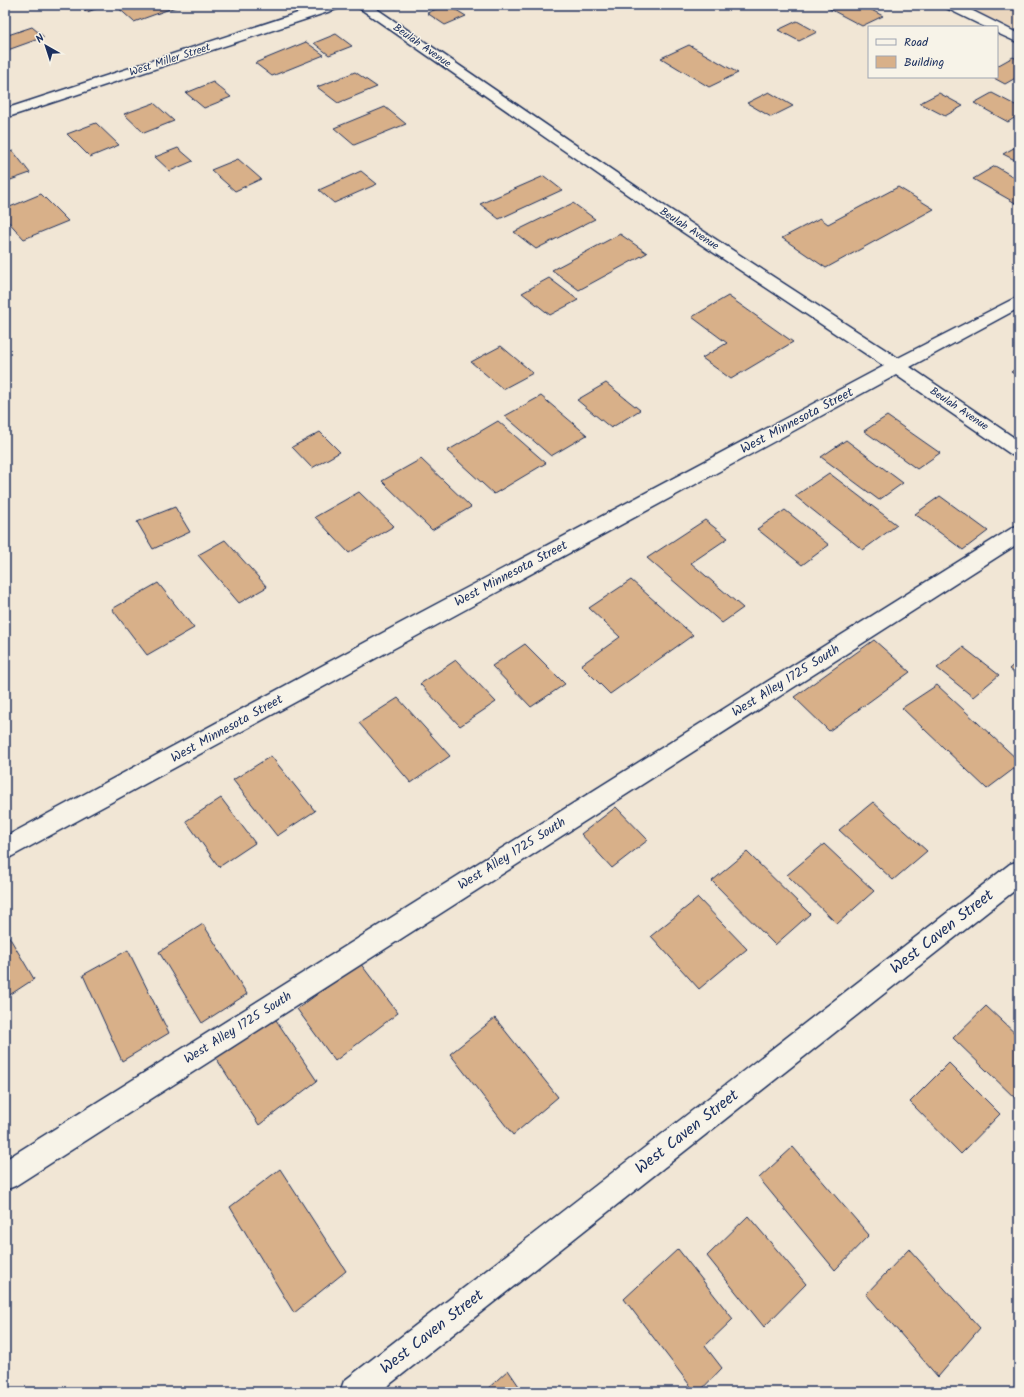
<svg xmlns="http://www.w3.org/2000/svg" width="1024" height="1397" viewBox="0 0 1024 1397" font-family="Kalam,sans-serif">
	<rect width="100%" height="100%" fill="#f1e6d5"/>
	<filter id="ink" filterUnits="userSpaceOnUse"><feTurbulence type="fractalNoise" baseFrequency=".025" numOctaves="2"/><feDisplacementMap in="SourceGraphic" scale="8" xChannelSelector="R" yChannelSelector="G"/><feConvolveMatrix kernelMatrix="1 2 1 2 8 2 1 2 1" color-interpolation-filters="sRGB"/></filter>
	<g filter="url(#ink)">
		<!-- built -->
		<polygon fill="#ead6be" points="964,5 1019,5 1019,32"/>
		<!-- building -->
		<g fill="#d8b089" stroke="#1b2f5e">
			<polygon points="79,5 107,5 87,12"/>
			<polygon points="115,5 181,5 134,22"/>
			<polygon points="446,5 448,5 466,16 445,25 427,13"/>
			<polygon points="835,5 862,5 883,16 862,26 828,8"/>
			<polygon points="797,21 817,32 799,41 778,30"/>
			<polygon points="32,27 44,37 5,51 5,36"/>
			<polygon points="336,34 352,46 329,55 314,43"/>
			<polygon points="306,42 324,55 272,76 255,63"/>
			<polygon points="689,45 738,73 709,87 661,58"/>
			<polygon points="1013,57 1019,60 1019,76 1005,84 992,77 997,77 997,66"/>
			<polygon points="355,72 377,87 338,103 317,87"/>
			<polygon points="213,82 231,97 204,108 186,93"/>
			<polygon points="769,92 793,106 771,117 747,103"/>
			<polygon points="939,93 963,106 945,116 920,103"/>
			<polygon points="992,93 1019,107 1019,115 1008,122 974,103"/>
			<polygon points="154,103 174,121 144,133 124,114"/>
			<polygon points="385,107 406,124 354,145 334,128"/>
			<polygon points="96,123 119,145 90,157 67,134"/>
			<polygon points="1019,145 1019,162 1003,154"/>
			<polygon points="178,148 193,161 170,171 155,157"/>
			<polygon points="13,151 30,173 5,182 5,153"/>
			<polygon points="238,159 261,179 235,191 211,170"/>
			<polygon points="995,166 1019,180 1019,205 973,179"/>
			<polygon points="361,171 377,184 334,203 319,190"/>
			<polygon points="544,176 562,190 499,219 480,204"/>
			<polygon points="898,187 934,209 826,268 782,238 820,218 828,224"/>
			<polygon points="41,194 68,221 24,239 5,218 5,209"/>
			<polygon points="573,203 595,219 536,249 514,232"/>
			<polygon points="620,234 647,253 579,290 552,270"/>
			<polygon points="549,278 578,300 550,315 522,293"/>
			<polygon points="728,296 793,342 731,379 702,358 727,343 692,317"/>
			<polygon points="501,346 533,373 503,389 471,362"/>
			<polygon points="1019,366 1019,377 1011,372"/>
			<polygon points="606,383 640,410 611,428 577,400"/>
			<polygon points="541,396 587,435 551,456 505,416"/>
			<polygon points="887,416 940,453 917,469 864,431"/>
			<polygon points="498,421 546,463 494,494 447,451"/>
			<polygon points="320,432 340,452 312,468 292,447"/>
			<polygon points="846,440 903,483 879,500 821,457"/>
			<polygon points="421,459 471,507 432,530 382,481"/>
			<polygon points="829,473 897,525 863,550 795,496"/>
			<polygon points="359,492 394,526 349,553 315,517"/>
			<polygon points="940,496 988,531 963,550 915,514"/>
			<polygon points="175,507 190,532 153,549 137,522"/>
			<polygon points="785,510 829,545 802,565 757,529"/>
			<polygon points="705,520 728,538 691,563 743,608 722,623 647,558"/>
			<polygon points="225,540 267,587 239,603 198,555"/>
			<polygon points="631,580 693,635 610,694 581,665 620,637 589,608"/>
			<polygon points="158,583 194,628 147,655 112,609"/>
			<polygon points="874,640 910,672 829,731 794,697"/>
			<polygon points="525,644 565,684 531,707 492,666"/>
			<polygon points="963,647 999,675 973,697 937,668"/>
			<polygon points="456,660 496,702 460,726 420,684"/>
			<polygon points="1019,660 1019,677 1009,669"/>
			<polygon points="937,685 1019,761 1019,765 987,789 902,708"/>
			<polygon points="398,698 450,756 411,783 359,723"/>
			<polygon points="271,756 315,811 277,836 233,780"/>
			<polygon points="221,798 255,843 219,867 186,821"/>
			<polygon points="873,802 927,851 893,880 839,830"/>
			<polygon points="616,807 648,840 612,868 581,834"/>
			<polygon points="824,844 874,891 837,924 787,875"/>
			<polygon points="747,852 810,914 775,945 712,881"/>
			<polygon points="698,898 747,949 699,989 651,936"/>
			<polygon points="203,924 247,994 202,1023 159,952"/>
			<polygon points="5,930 34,979 5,998"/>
			<polygon points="128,950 169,1033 122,1061 83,975"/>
			<polygon points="360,963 398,1013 335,1061 297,1009"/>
			<polygon points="986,1006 1019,1037 1019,1102 953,1038"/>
			<polygon points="274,1017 317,1081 259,1125 216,1058"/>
			<polygon points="495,1018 558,1097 513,1135 450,1054"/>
			<polygon points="949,1063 1000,1114 961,1154 910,1102"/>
			<polygon points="793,1147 869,1235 835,1270 759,1178"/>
			<polygon points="280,1169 346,1271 294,1313 230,1207"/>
			<polygon points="748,1216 806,1284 764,1327 707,1256"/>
			<polygon points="678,1249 733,1319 705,1346 722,1368 699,1392 695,1392 624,1299"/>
			<polygon points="909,1249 980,1328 938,1377 866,1294"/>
			<polygon points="508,1370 523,1392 484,1392"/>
		</g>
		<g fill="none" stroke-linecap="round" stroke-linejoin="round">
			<!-- minor casing -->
			<g stroke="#1b2f5e" stroke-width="3">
				<g id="minor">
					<polygon points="322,5 342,5 340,8 5,118 5,109"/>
					<polygon points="355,5 371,5 663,205 898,358 1019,296 1019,308 910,367 1019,441 1019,457 1012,455 896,375 5,860 5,837 401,623 884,366 651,211"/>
					<polygon points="944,5 961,5 1019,34 1019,43 997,33 997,27 985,27 946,8"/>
					<polygon points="1019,525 1019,543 15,1186 5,1190 5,1160 1012,528"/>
					<polygon points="1019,861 1019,887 380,1392 340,1392 344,1381 1010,864"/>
				</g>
			</g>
			<!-- minor -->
			<use href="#minor" fill="#f7f3e8" fill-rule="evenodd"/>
		</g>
	</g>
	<g text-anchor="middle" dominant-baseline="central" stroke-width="3" stroke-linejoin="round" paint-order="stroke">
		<!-- far-street labels -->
		<g font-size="11" fill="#1b2f5e" stroke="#f7f3e8">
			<text transform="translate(422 46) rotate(35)">Beulah Avenue</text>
			<text transform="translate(170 60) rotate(-18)">West Miller Street</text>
			<text transform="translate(689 229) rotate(33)">Beulah Avenue</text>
			<text transform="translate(959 409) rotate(34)">Beulah Avenue</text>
		</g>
		<!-- street labels -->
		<g font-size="13" fill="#1b2f5e" stroke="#f7f3e8">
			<text transform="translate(797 421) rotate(-28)">West Minnesota Street</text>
			<text transform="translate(511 574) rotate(-28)">West Minnesota Street</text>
			<text transform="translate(786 681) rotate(-32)">West Alley 1725 South</text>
			<text transform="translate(227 729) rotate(-29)">West Minnesota Street</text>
			<text transform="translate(512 854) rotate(-32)">West Alley 1725 South</text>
			<text transform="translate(238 1028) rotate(-32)">West Alley 1725 South</text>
		</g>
		<!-- near-street labels -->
		<g font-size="16" fill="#1b2f5e" stroke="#f7f3e8">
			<text transform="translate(942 932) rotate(-38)">West Caven Street</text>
			<text transform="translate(687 1132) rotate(-38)">West Caven Street</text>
			<text transform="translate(432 1332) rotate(-38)">West Caven Street</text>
		</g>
	</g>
	<!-- margin -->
	<rect width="1024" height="1397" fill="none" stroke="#f7f3e8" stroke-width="20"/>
	<rect x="10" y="10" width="1004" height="1377" fill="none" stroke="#1b2f5e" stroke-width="1.5" filter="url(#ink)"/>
	<!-- legend -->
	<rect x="868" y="26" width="130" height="52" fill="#f7f3e8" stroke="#9fa5b1"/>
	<rect x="876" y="39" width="20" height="6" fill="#f7f3e8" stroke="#9fa5b1"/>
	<text x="904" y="46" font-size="12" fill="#1b2f5e">Road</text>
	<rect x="876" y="56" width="20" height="12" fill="#d8b089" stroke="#9fa5b1"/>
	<text x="904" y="66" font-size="12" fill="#1b2f5e">Building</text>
	<!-- north arrow -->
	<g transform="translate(46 46) rotate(321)" stroke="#f7f3e8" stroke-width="3" paint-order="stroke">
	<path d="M0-3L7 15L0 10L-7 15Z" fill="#1b2f5e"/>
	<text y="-6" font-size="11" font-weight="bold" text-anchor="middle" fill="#1b2f5e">N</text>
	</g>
</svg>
